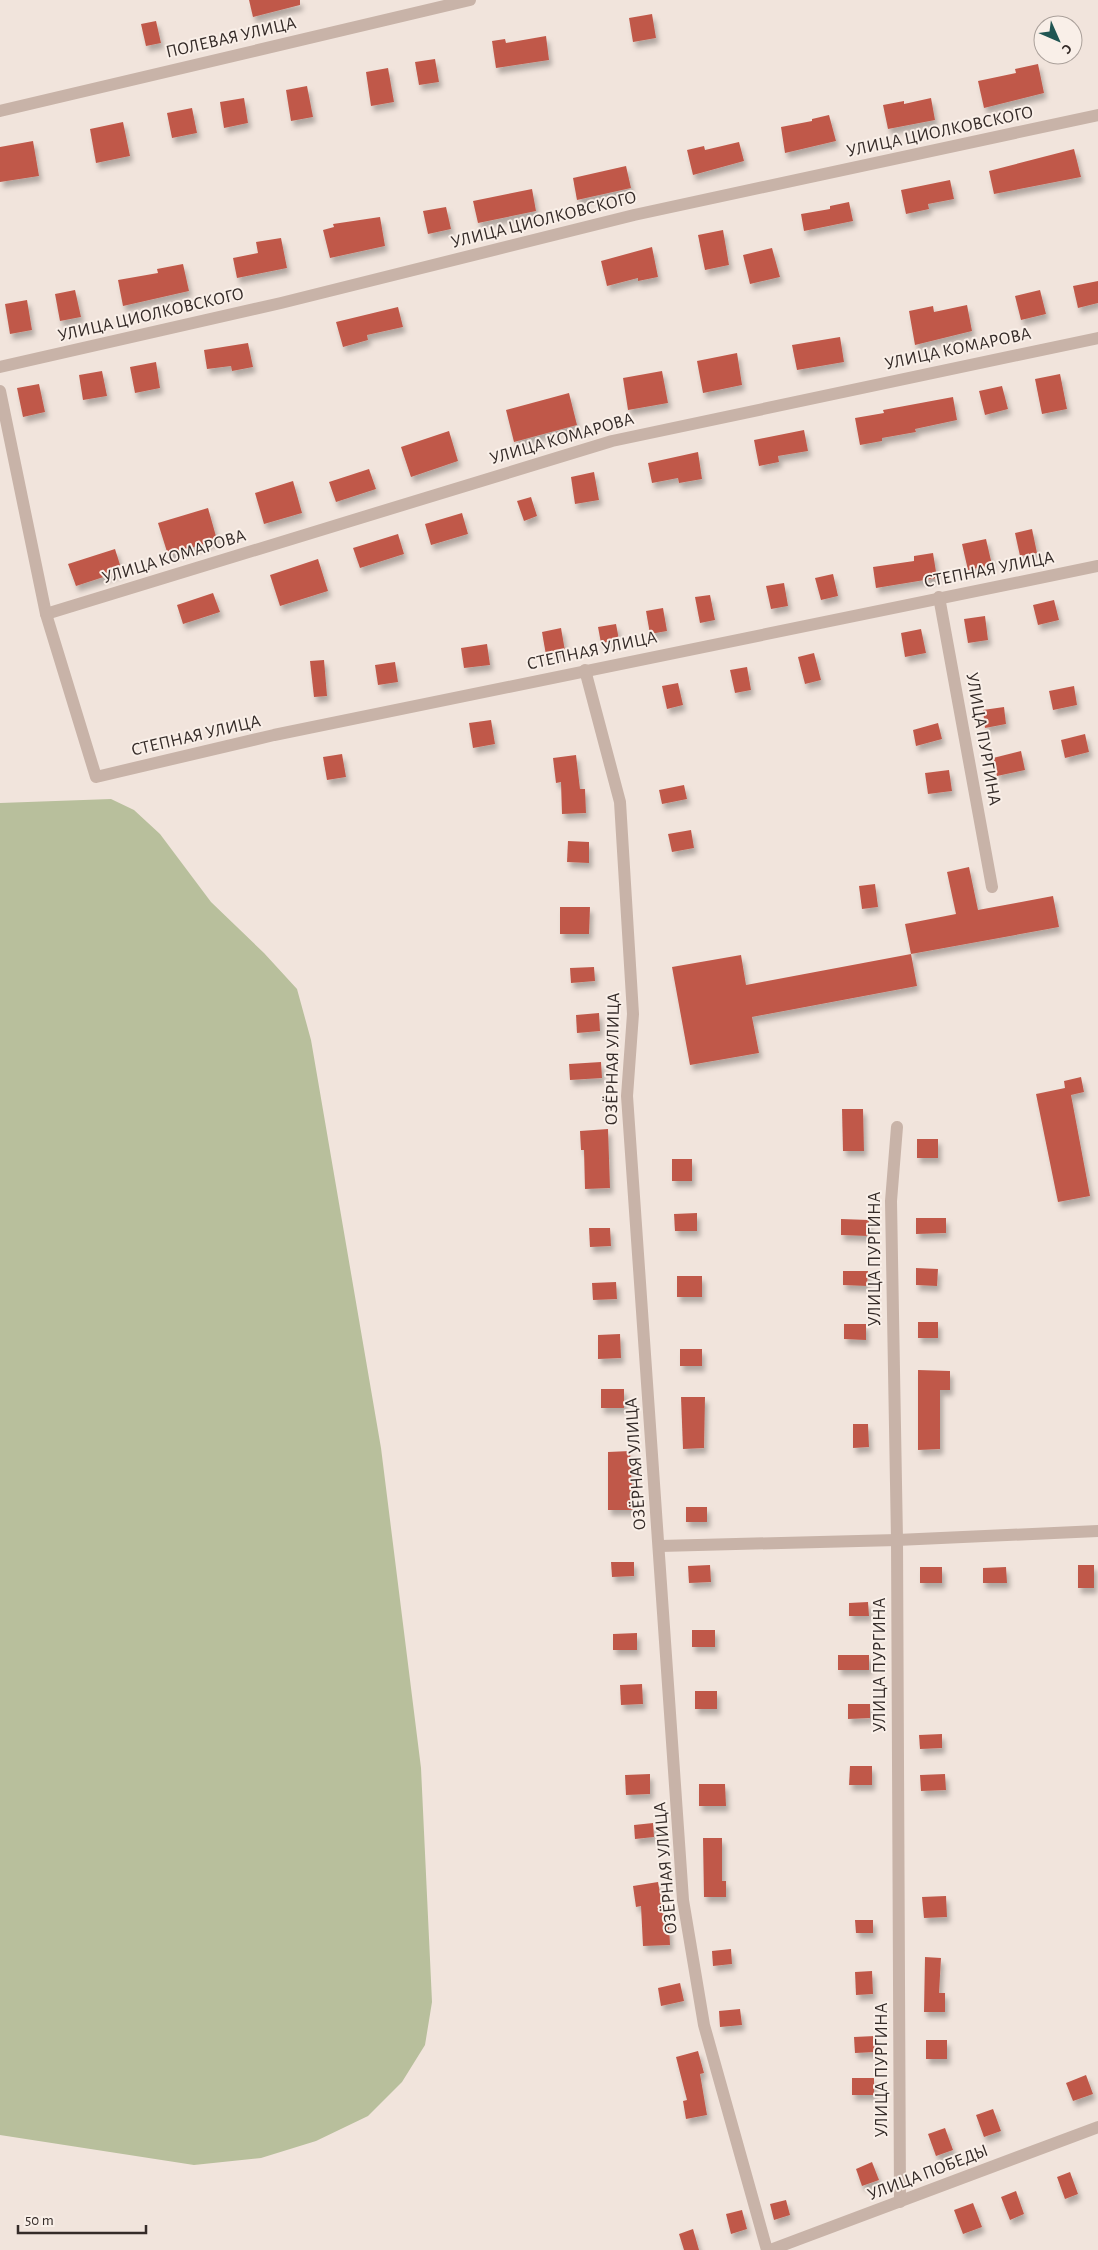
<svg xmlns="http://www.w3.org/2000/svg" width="1098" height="2250" viewBox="0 0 1098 2250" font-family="'Alegreya Sans',sans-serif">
	<defs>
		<filter id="shadow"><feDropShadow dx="3" dy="5.5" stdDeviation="2.5" flood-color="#0004"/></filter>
	</defs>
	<rect width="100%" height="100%" fill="#f1e4dc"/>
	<!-- green -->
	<polygon fill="#b8bf9c" points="111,799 134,810 160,834 211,902 264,953 297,989 311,1040 381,1448 421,1768 432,2002 425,2045 402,2082 368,2116 316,2141 261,2158 194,2165 0,2135 0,803"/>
	<!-- building -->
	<g fill="#c0594a" filter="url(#shadow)">
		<polygon points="249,0 300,0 300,5 253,17"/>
		<polygon points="652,14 656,38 633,42 629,18"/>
		<polygon points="156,21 161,43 146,46 141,24"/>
		<polygon points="546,36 549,60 496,68 492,41 505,39 506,43"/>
		<polygon points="435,59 439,82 419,85 415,62"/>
		<polygon points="1038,64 1044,93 984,108 978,81 1016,73 1015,69"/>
		<polygon points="388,68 394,102 371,106 366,72"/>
		<polygon points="307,86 313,117 291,121 286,90"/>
		<polygon points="244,98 248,123 224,128 220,102"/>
		<polygon points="931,98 935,120 888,129 883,105 904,101 904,104"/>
		<polygon points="192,108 197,133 172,138 167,113"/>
		<polygon points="829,115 836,141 785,153 781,127 812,121 812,119"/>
		<polygon points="123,122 130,156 96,163 90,129"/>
		<polygon points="33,141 39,176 0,182 0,147"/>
		<polygon points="739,142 744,161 693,175 687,150 704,146 705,150"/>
		<polygon points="1074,149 1081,177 994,194 989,171"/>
		<polygon points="626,166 631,188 577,200 573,178"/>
		<polygon points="950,180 954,199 928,204 929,209 906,214 901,190"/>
		<polygon points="532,189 536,211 478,223 473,201"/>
		<polygon points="849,202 853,221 804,231 801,214 830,209 830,206"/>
		<polygon points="446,207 451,229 428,234 423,211"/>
		<polygon points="380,217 385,246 330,258 323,230 334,227 333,224"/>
		<polygon points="723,230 729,265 705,270 698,235"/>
		<polygon points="281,238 287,268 237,278 233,258 258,253 256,242"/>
		<polygon points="652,247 658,277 638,281 638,278 607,286 601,261"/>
		<polygon points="772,248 780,277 750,284 743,255"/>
		<polygon points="183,264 189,291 123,306 118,280 158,273 157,269"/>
		<polygon points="1098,281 1098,303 1078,308 1073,286"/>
		<polygon points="75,290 81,317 60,321 55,294"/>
		<polygon points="1040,290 1046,314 1021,320 1015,296"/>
		<polygon points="27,300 32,330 10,334 5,304"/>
		<polygon points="967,305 972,331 915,345 909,311 933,306 934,312"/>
		<polygon points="398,307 403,327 367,335 368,340 343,347 336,322"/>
		<polygon points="840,337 844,362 797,370 792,345"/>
		<polygon points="248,343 253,367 232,371 231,366 207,369 204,350"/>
		<polygon points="737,353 742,385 703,393 697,361"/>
		<polygon points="156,362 160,388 135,393 130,367"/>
		<polygon points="102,371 107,396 83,400 79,375"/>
		<polygon points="662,371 668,403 628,410 623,378"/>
		<polygon points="1060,374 1067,409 1042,414 1035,379"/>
		<polygon points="39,384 45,412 23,417 17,388"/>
		<polygon points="1002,386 1008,409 985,415 979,391"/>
		<polygon points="569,393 577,425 514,442 506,410"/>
		<polygon points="953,397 957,420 915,429 916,432 882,438 882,441 860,445 855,418 884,413 883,410"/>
		<polygon points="804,430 808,451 778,456 779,462 759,466 754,440"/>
		<polygon points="449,431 458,461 411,477 401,447"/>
		<polygon points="698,452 702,479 679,483 678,478 652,483 648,463"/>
		<polygon points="369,469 376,489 336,502 329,482"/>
		<polygon points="594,472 599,500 575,504 571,477"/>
		<polygon points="293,481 302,513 264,524 255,493"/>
		<polygon points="531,497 537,516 524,521 517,501"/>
		<polygon points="208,508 217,540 168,555 158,523"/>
		<polygon points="462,513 468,534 431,545 425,524"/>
		<polygon points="1032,529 1037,553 1020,556 1015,533"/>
		<polygon points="398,534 404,554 360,568 353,548"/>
		<polygon points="986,539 992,565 968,570 962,544"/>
		<polygon points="115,549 122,571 76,586 68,564"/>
		<polygon points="933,553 937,578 876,588 873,567 914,561 914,556"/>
		<polygon points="318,559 328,591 280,606 270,575"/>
		<polygon points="833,574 838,596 821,600 815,578"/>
		<polygon points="784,583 788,606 771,609 766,586"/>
		<polygon points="213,593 220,612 183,624 177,605"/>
		<polygon points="710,595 715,620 700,623 695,597"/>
		<polygon points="1054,600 1059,620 1038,625 1033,605"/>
		<polygon points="663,608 667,631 650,634 646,611"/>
		<polygon points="985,616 988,640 968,643 964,619"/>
		<polygon points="616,624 619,640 601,643 598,627"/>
		<polygon points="561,628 565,651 546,655 542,632"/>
		<polygon points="921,629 926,653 905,657 901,633"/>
		<polygon points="487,644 490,665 464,668 461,648"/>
		<polygon points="814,653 821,680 805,684 798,657"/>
		<polygon points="324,660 327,696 314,697 310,661"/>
		<polygon points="395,662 398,682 378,685 375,665"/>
		<polygon points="747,667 751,690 735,693 730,670"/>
		<polygon points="678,683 683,705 667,709 662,686"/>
		<polygon points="1074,686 1077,705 1053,710 1049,691"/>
		<polygon points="1004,707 1006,724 985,728 983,710"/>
		<polygon points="491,720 495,744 473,748 469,723"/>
		<polygon points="938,723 942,739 916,746 913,730"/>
		<polygon points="1085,734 1089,752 1065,758 1061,740"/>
		<polygon points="1021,751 1025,770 997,776 993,758"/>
		<polygon points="342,754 346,777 327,780 323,757"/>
		<polygon points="576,755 580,789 585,789 586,813 562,814 561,782 556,783 553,758"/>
		<polygon points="949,770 952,791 928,794 925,773"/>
		<polygon points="684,785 687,799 662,804 659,790"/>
		<polygon points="691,830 694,848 672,852 668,834"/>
		<polygon points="568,841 589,842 589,863 567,862"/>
		<polygon points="969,867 978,910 1053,896 1059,927 911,954 905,924 956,914 947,872"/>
		<polygon points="875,884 878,907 862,909 859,886"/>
		<polygon points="560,907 590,907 589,934 560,934"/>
		<polygon points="911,954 917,986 752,1017 759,1053 690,1065 672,967 741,955 746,985"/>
		<polygon points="594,967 595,981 571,983 570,968"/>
		<polygon points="599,1013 600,1031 577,1033 576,1015"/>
		<polygon points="601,1062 602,1078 570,1080 569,1064"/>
		<polygon points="1081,1077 1084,1092 1071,1095 1090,1196 1058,1202 1036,1094 1065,1088 1064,1081"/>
		<polygon points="842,1109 863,1109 864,1151 843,1151"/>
		<polygon points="608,1129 610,1188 585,1189 584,1150 581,1150 580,1131"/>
		<rect x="917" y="1139" width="21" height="19"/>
		<rect x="672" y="1159" width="20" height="22"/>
		<polygon points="697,1213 697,1231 675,1231 674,1214"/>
		<polygon points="916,1218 946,1218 946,1233 916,1234"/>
		<polygon points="841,1219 869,1220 868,1236 841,1235"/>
		<polygon points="589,1228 610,1228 611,1246 590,1247"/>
		<polygon points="916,1268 938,1269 937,1286 916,1285"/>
		<polygon points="843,1271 868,1271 867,1286 843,1285"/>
		<rect x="677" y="1276" width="25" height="21"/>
		<polygon points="616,1282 617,1299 593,1300 592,1283"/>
		<rect x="918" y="1322" width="20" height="16"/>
		<polygon points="844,1324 866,1324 866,1340 844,1339"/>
		<polygon points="620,1334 621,1358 598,1359 598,1335"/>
		<rect x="680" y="1349" width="22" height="17"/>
		<polygon points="918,1370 950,1371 950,1390 940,1390 940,1449 918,1450"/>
		<rect x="601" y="1389" width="23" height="19"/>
		<polygon points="681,1397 705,1397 704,1448 683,1449"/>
		<polygon points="853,1424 868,1424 869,1447 853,1448"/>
		<polygon points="630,1451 633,1510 608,1510 608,1452"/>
		<rect x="686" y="1507" width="21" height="15"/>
		<polygon points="611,1562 634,1562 634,1576 612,1577"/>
		<polygon points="710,1565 711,1582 689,1583 688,1566"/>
		<rect x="1078" y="1565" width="16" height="23"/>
		<rect x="920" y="1567" width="22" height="16"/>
		<polygon points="1006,1567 1007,1583 983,1583 983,1568"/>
		<polygon points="868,1602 869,1616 849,1616 849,1603"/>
		<rect x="692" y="1630" width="23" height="17"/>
		<polygon points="637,1633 637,1650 613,1650 613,1634"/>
		<rect x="838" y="1655" width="31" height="15"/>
		<polygon points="642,1684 643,1704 621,1705 620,1685"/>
		<rect x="695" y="1691" width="22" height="18"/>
		<polygon points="848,1704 870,1704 870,1718 848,1719"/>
		<polygon points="942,1734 942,1748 920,1749 919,1735"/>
		<polygon points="850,1766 872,1766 872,1785 849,1785"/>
		<polygon points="650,1774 650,1794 626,1795 625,1775"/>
		<polygon points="945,1774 946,1790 921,1791 920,1775"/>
		<polygon points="699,1784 725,1784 726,1806 699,1806"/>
		<polygon points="653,1823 654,1837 635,1839 634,1825"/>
		<polygon points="703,1838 722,1838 722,1881 726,1881 726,1897 704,1897"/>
		<polygon points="658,1882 666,1927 669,1926 670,1945 643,1946 641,1906 636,1907 633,1886"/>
		<polygon points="946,1896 947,1917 924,1918 922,1897"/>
		<polygon points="855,1920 873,1920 873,1933 856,1933"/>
		<polygon points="731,1949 732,1964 713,1966 712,1951"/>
		<polygon points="925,1957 941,1958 939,1993 945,1993 945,2012 924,2012"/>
		<polygon points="872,1971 873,1994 856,1995 855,1972"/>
		<polygon points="680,1983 684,2001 661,2006 658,1988"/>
		<polygon points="740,2009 742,2025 720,2027 719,2011"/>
		<polygon points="875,2036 875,2052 855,2053 854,2037"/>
		<rect x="926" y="2040" width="21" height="19"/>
		<polygon points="698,2051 704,2073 700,2074 707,2115 686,2119 683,2101 687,2100 676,2057"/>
		<polygon points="1086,2075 1093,2094 1073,2101 1066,2083"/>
		<rect x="852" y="2078" width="22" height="17"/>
		<polygon points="993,2109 1001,2131 984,2137 976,2115"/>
		<polygon points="945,2128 953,2150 936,2156 928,2134"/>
		<polygon points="872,2162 879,2180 862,2186 856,2169"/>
		<polygon points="1070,2172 1078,2194 1065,2199 1057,2177"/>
		<polygon points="1016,2191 1024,2214 1010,2220 1001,2197"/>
		<polygon points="786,2200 790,2215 774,2220 770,2204"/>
		<polygon points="973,2203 982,2227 963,2234 954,2210"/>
		<polygon points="742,2210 747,2229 731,2234 726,2214"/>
		<polygon points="693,2229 699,2250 684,2250 679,2234"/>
	</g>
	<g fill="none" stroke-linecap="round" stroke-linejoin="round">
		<!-- minor -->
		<g stroke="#c8b3a8" stroke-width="12">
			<polyline points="0,111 470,0"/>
			<polyline points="0,367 281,303 634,215 1098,115"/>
			<polyline points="0,391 46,614 96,777 274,735 1098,566"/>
			<polyline points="939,597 992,887"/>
			<polyline points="46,614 612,441 1098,338"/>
			<polyline points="585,670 620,802 633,1014 627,1096 683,1900 704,2025 767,2250"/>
			<polyline points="897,1127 891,1201 897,1540 900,2202"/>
			<polyline points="660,1546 897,1540 1098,1531"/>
			<polyline points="770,2250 1098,2127"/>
		</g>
	</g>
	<g text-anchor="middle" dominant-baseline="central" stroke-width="4" stroke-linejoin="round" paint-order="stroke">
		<!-- street labels -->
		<g font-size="18" fill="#352b28" stroke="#f9efe8">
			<text transform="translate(231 38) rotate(-13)">ПОЛЕВАЯ УЛИЦА</text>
			<text transform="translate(940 132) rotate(-12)">УЛИЦА ЦИОЛКОВСКОГО</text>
			<text transform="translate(544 220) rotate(-14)">УЛИЦА ЦИОЛКОВСКОГО</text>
			<text transform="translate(151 315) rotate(-13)">УЛИЦА ЦИОЛКОВСКОГО</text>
			<text transform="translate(958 349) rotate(-12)">УЛИЦА КОМАРОВА</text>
			<text transform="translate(562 439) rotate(-16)">УЛИЦА КОМАРОВА</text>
			<text transform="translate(174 557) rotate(-17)">УЛИЦА КОМАРОВА</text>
			<text transform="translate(989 570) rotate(-11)">СТЕПНАЯ УЛИЦА</text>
			<text transform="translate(592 651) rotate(-12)">СТЕПНАЯ УЛИЦА</text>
			<text transform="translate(196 736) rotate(-13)">СТЕПНАЯ УЛИЦА</text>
			<text transform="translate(983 739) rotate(80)">УЛИЦА ПУРГИНА</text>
			<text transform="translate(613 1059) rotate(-89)">ОЗЁРНАЯ УЛИЦА</text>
			<text transform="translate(875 1259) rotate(-90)">УЛИЦА ПУРГИНА</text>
			<text transform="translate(636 1464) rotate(-94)">ОЗЁРНАЯ УЛИЦА</text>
			<text transform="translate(880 1665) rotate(-90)">УЛИЦА ПУРГИНА</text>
			<text transform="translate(666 1868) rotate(-95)">ОЗЁРНАЯ УЛИЦА</text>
			<text transform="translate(882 2070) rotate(-90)">УЛИЦА ПУРГИНА</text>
			<text transform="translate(928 2173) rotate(-21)">УЛИЦА ПОБЕДЫ</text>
		</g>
	</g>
	<!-- north arrow -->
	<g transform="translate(1058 40) rotate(135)"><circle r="24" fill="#f9efe8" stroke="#aba19b"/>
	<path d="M0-4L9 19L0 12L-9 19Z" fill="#205552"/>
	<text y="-8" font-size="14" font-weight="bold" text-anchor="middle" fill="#352b28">С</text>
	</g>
	<!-- scale -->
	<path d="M18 2225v8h128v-8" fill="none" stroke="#352b28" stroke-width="2.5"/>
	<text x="25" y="2225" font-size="15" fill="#352b28" stroke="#f9efe8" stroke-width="4" paint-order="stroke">50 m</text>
</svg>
